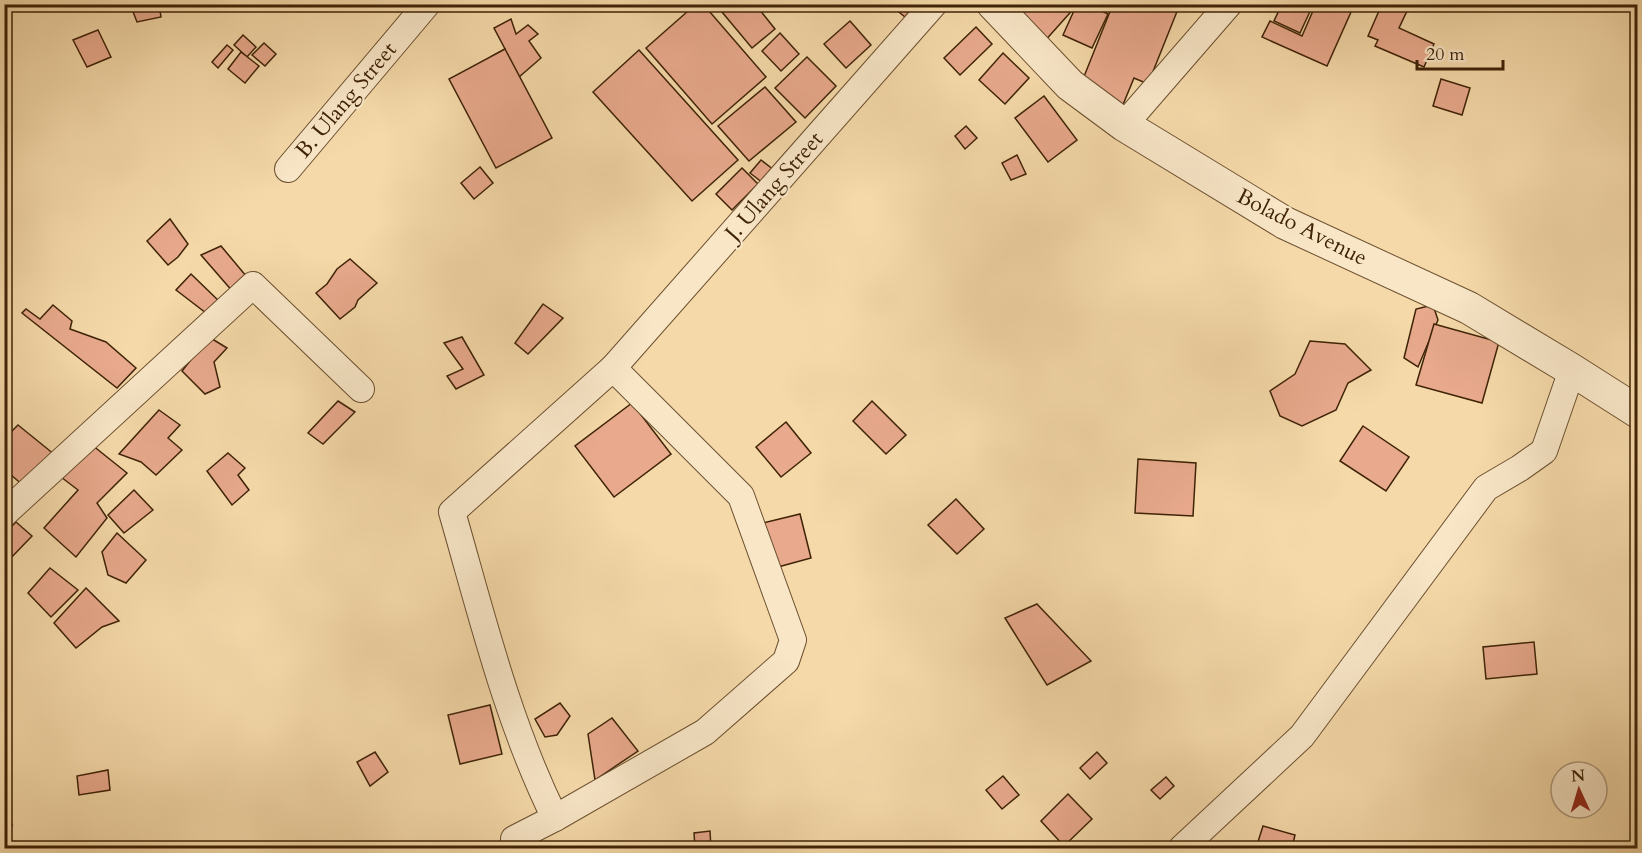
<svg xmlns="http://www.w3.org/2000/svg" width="1642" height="853" viewBox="0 0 1642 853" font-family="Cardo,serif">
	<rect width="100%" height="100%" fill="#f5d9a9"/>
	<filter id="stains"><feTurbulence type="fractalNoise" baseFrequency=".00333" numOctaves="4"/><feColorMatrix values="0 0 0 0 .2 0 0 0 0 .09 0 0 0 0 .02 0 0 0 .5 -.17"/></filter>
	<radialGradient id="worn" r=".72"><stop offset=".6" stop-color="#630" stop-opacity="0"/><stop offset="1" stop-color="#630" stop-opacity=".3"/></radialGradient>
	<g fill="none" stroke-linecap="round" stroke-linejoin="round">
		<!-- stream -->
		<polyline stroke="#777d6c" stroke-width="8" points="4,821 9,825"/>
	</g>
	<!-- building -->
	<g fill="#e8a98c" stroke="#3f2307" stroke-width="1.5">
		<polygon points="130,4 159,4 161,17 137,22"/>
		<polygon points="696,4 703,4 766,77 712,124 646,48"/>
		<polygon points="732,4 755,4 775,29 752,48 722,12"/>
		<polygon points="889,4 915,4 905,17"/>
		<polygon points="1019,4 1076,4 1077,5 1043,43 1011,14"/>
		<polygon points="1077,4 1087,4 1108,14 1092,48 1063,35"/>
		<polygon points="1113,4 1180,4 1148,84 1134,78 1122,107 1079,89"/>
		<polygon points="1282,4 1313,5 1300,33 1274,21"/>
		<polygon points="1316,4 1334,4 1351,12 1327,66 1262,37 1270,21 1302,36"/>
		<polygon points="1382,4 1392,4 1407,11 1399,28 1434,44 1424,67 1375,46 1378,40 1368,36"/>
		<polygon points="511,19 516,34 528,25 538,34 529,41 541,58 519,77 492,56 505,49 494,28"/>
		<polygon points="850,21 871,45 846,68 824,44"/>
		<polygon points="976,27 992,44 960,75 944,58"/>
		<polygon points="98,30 111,57 87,67 73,40"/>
		<polygon points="780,33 799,54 781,71 762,51"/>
		<polygon points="243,35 256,47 247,57 234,45"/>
		<polygon points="264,43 276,54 265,66 252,55"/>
		<polygon points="227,45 233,50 218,68 212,62"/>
		<polygon points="505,49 552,138 496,168 449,79"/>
		<polygon points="639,50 738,160 692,201 593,92"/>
		<polygon points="241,52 259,66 245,83 228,69"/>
		<polygon points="1003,53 1029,78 1005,104 979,80"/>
		<polygon points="807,57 836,86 805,118 775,88"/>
		<polygon points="1441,79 1470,88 1462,115 1433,106"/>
		<polygon points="765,87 796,122 749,161 718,126"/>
		<polygon points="1044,96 1077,140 1048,162 1015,118"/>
		<polygon points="966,126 977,138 965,149 955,136"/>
		<polygon points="1017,155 1026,174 1011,180 1002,163"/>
		<polygon points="761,160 774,170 763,183 750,173"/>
		<polygon points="480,167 493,183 474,199 461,183"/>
		<polygon points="742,168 758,184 732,210 716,194"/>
		<polygon points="170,219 188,244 178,257 168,265 147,241"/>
		<polygon points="221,246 252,283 234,293 201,255"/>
		<polygon points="350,259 377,283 358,300 355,307 340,319 316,293 327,284 337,269"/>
		<polygon points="191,274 222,304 210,316 176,290"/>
		<polygon points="543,304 563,318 528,354 515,343"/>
		<polygon points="53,305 72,321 70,329 106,342 136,368 117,388 22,313 26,309 40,319"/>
		<polygon points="1433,305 1438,320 1418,367 1404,358 1416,309"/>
		<polygon points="1434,324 1499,342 1482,403 1416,385"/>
		<polygon points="209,337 227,348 214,362 220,387 205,394 182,371"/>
		<polygon points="462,337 484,375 456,389 447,376 463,369 444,343"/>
		<polygon points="1310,341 1345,344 1371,370 1348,383 1336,410 1302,426 1280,416 1270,391 1295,374"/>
		<polygon points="338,401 355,412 323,444 308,433"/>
		<polygon points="872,401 906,435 886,454 853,421"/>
		<polygon points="632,403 671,454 614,497 575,446"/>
		<polygon points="159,410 180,425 168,438 182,450 156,475 141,462 119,454"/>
		<polygon points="786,422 811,453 781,477 756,447"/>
		<polygon points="18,425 55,455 24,486 4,469 4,439"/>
		<polygon points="1363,426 1409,457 1386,491 1340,461"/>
		<polygon points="92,445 127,473 97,503 107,518 76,557 44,528 78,490 61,477"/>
		<polygon points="228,453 245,468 238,475 249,490 232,505 207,471"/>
		<polygon points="1138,459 1196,463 1193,516 1135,513"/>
		<polygon points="134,490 153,510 124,533 108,515"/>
		<polygon points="956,499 984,529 957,554 928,525"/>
		<polygon points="800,514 811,558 767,570 755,525"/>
		<polygon points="16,522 32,536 6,563 4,534"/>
		<polygon points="117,533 146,560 126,583 108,575 102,552"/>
		<polygon points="50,568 78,590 51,617 28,593"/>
		<polygon points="86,588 119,621 102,627 76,648 54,623"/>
		<polygon points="1037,604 1091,661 1047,685 1005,618"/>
		<polygon points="1534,642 1537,674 1486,679 1483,647"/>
		<polygon points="560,703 570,716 557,735 545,737 535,719"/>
		<polygon points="490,705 502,754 460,764 448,715"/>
		<polygon points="612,718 638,751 595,780 588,734"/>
		<polygon points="375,752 388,772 370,786 357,762"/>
		<polygon points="1097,752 1107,763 1090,779 1080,768"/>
		<polygon points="108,770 110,790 79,795 77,776"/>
		<polygon points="1003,776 1019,795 1002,809 986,790"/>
		<polygon points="1166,777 1174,786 1160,799 1151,790"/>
		<polygon points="1068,794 1092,819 1064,846 1041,821"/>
		<polygon points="1263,826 1295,835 1292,848 1256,848"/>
		<polygon points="710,831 711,848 695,848 694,833"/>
	</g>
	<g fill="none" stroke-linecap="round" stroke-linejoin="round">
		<!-- minor casing -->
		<g stroke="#6c5030" stroke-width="28">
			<g id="minor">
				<polyline points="1124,125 1229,4"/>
				<polyline points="288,169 427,4"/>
				<polyline points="4,514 253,285 361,389"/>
				<path d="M 555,818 C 507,721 482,616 452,512 L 613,368 L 934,4"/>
				<polyline points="514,839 555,818 705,732 786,661 793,640 741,496 613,368"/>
				<polyline points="1182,848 1302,736 1486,488 1520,468 1544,451 1572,370"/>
			</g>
		</g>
		<!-- tertiary casing -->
		<g stroke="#6c5030" stroke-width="34">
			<polyline id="tertiary" points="993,4 1070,85 1124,125 1285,223 1469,308 1572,370 1638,412"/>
		</g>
		<!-- minor -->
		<use href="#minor" stroke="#f8e6c7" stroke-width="26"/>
		<!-- tertiary -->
		<use href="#tertiary" stroke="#f8e6c7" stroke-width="32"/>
	</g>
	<g text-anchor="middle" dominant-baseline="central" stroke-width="4.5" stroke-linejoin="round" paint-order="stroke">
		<!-- street labels -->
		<g font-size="22" fill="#3f2307" stroke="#f8e6c7">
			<text transform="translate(346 100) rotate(-50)">B. Ulang Street</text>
			<text transform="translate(774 186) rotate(-49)">J. Ulang Street</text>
			<text transform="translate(1302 227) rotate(27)">Bolado Avenue</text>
		</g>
	</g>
	<!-- margin -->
	<rect width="1642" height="853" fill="none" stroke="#f5d9a9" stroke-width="24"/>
	<rect x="6" y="6" width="1630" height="841" fill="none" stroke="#3f2307" stroke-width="3"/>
	<rect x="12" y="12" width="1618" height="829" fill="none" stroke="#3f2307" stroke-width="1.5"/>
	<!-- north arrow -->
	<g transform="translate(1579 790) rotate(356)"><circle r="28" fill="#f8e6c7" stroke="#ae987a" stroke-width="1.5"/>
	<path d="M0-4.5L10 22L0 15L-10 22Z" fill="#8f2418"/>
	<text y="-9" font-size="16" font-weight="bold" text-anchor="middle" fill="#3f2307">N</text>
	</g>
	<!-- scale -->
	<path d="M1417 60v9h86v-9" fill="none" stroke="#3f2307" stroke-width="3"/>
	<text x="1426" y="60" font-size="18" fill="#3f2307" stroke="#f8e6c7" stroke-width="4.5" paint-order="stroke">20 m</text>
	<rect width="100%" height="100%" filter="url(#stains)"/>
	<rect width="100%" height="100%" fill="url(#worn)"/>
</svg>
